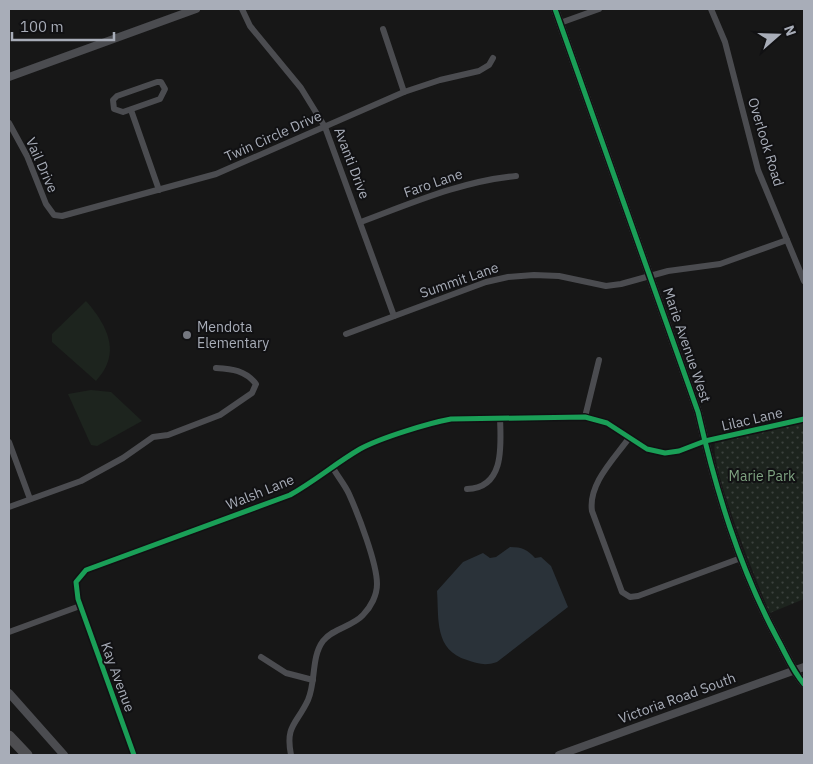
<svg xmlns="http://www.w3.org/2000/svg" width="813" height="764" viewBox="0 0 813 764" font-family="'IBM Plex Sans',sans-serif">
	<defs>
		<pattern id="park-dots" width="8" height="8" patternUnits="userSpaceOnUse" patternTransform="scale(1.25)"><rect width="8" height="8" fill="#1d241e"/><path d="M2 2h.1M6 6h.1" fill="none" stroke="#3b413d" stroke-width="1.8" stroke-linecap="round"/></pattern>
	</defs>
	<rect width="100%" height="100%" fill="#171717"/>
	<!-- grass -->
	<g fill="#1d241e">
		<path d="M 86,301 C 100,317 117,341 107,364 C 105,370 100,376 96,381 L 52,342 L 52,334 Z"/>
		<polygon points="91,390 111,392 142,421 97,446 91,445 68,394"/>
	</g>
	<!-- park -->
	<path fill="url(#park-dots)" d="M 804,423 L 804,599 L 770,613 C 758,586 709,465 715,443 Z"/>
	<!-- water -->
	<path fill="#2a3239" d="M 510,547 C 522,547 528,550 535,558 L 541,557 L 551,566 L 568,607 L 497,662 C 485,666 479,664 467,660 C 434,650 439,619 437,591 L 463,562 L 483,553 L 490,558 L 496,557 Z"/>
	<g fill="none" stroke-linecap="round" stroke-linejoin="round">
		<!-- minor -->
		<g stroke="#4b4c50" stroke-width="6">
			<polyline points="242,9 250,26 301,88 325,127 394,316"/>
			<polyline points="711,9 725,42 758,170 804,281"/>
			<polyline points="560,23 599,9"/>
			<polyline points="383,29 404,92"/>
			<polygon points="157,82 161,82 165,89 160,99 123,112 114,109 113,100 117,96"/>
			<polyline points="131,110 159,190"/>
			<polyline points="9,123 27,156 46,204 54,215 62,216 216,174 404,92 440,80 479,71 489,65 493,58"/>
			<path d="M 361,222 C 412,203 462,181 516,176"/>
			<polyline points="346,334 486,282 508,277 534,275 559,276 606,286 621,284 668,271 720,264 787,240"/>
			<polyline points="585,417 599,360"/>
			<path d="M 629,438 C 614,459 588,484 592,511 L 622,592 L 630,597 L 638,596 L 741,558"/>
			<polyline points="9,442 30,499"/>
			<path d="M 467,489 C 505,488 501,445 500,418"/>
			<path d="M 9,507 L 81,481 L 123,458 L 153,437 L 168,435 L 220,415 L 252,393 L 256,384 C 245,370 232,369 216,368"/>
			<polyline points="9,632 80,606"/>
			<polyline points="261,657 286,673 313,680"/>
			<path d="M 134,755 L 78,599 L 76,582 L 86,570 L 290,495 C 315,481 336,463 360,449 C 380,438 429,423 451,419 L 585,417 L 607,423 L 647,449 L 665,453 L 679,451 L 705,441 L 804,419"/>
			<path d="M 291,755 C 285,725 297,724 308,700 C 316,682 311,657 323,641 C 333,628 352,627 363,615 C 371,607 377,595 377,584 C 377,563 358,514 349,494 C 345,485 338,477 333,468"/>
		</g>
		<!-- tertiary -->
		<g stroke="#4b4c50" stroke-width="8">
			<path d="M 555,9 L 698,412 C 716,490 739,567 777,638 C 786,654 792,670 804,684"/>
			<polyline points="9,77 196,9"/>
			<polyline points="9,693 64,755"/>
			<polyline points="559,755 804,667"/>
		</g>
		<!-- motorway -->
		<polyline stroke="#4e4e51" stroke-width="11" points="9,736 27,755"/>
		<!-- cycleway casing -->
		<g stroke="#111113" stroke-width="8">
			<g id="cycleway">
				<path d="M 555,9 L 698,412 C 716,490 739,567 777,638 C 786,654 792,670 804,684"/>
				<path d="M 134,755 L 78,599 L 76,582 L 86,570 L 290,495 C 315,481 336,463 360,449 C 380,438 429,423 451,419 L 585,417 L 607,423 L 647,449 L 665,453 L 679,451 L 705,441 L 804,419"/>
			</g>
		</g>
		<!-- cycleway -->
		<use href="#cycleway" stroke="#1a9f57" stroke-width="5"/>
	</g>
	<!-- markers -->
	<circle fill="#757880" stroke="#111113" stroke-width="2" cx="187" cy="335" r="5"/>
	<g text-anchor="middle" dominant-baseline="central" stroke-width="4" stroke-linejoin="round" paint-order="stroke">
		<!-- street labels -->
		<g font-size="14" fill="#a8adb8" stroke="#111113">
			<text transform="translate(273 136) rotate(-24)">Twin Circle Drive</text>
			<text transform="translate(766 142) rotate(73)">Overlook Road</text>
			<text transform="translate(352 163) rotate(69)">Avanti Drive</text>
			<text transform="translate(42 165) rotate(66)">Vail Drive</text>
			<text transform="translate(433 183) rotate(-19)">Faro Lane</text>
			<text transform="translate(459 280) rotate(-19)">Summit Lane</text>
			<text transform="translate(687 345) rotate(71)">Marie Avenue West</text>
			<text transform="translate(752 419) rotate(-13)">Lilac Lane</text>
			<text transform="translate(260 492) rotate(-22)">Walsh Lane</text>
			<text transform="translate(118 677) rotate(70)">Kay Avenue</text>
			<text transform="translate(677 698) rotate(-20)">Victoria Road South</text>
		</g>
		<!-- poi labels -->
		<g font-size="14" fill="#a8adb8" stroke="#111113" text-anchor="start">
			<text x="197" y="327">Mendota<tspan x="197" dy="16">Elementary</tspan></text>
		</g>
		<!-- park labels -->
		<g font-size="14" fill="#7fa381" stroke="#111113">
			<text x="762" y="476">Marie Park</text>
		</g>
	</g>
	<!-- border -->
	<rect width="813" height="764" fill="none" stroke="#a8adb8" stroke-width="20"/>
	<!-- north arrow -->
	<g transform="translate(778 35) rotate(70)" stroke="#111113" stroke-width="4" paint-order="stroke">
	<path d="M0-4L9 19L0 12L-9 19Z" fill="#a8adb8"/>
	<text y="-8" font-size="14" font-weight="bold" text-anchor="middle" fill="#a8adb8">N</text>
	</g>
	<!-- scale -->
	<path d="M12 32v8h102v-8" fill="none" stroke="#a8adb8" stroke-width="2.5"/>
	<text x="20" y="32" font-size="15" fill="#a8adb8" stroke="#111113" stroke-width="4" paint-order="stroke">100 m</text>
</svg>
